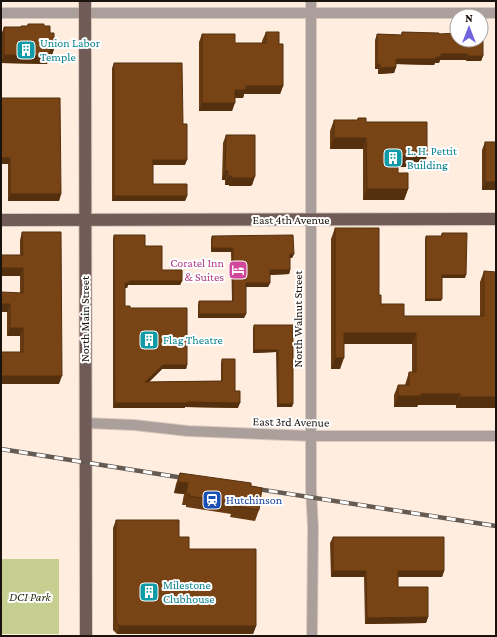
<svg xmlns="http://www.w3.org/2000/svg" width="497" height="637" viewBox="0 0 497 637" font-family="'Crimson Pro',serif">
	<rect width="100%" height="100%" fill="#ffede0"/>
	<!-- green -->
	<rect fill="#c7cf90" x="1" y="559" width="58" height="75"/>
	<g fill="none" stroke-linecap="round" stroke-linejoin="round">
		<!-- minor casing -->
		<g stroke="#dacabe" stroke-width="12">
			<g id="minor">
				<polyline points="311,1 311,489 313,527 312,636"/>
				<polyline points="1,13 496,13"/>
				<polyline points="86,423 134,425 188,431 311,436 496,436"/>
			</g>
		</g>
		<!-- major casing -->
		<g stroke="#dacabe" stroke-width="14">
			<g id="major">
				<polyline points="85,1 86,636"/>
				<polyline points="1,220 496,219"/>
			</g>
		</g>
		<!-- minor -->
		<use href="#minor" stroke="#ab9f9c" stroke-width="10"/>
		<!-- major -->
		<use href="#major" stroke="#705b57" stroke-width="12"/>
		<!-- rail casing -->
		<g stroke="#655b53" stroke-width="4.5">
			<g id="rail">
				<polyline points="1,449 190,479"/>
				<polyline points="251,488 496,526"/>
			</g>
		</g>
		<!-- rail -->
		<use href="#rail" stroke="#fff" stroke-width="3" stroke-dasharray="9" stroke-linecap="butt"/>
	</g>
	<!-- wall -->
	<g fill="#673a12">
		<polygon points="28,24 44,26 50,33 54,49 51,58 49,58 47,64 1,63 1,35 4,27 21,27 27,26"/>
		<polygon points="266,32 279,44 283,86 280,94 244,94 243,98 235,98 232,111 199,111 199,42 202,34 235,43 262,43 262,41"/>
		<polygon points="402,32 439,34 483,56 481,61 466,61 466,60 440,60 439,63 435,63 434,65 396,64 396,67 394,73 378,74 378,69 375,69 375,40 377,34 401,35"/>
		<polygon points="114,63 185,165 153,165 153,184 187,196 185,201 112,201 112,68"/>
		<polygon points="1,98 61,194 59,201 8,201 8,164"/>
		<polygon points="358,118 366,122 423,167 398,167 398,173 408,189 404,200 363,200 363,149 330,149 330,131 334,120 357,120"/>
		<polygon points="226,135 255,176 252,185 250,186 229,186 229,185 225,185 225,180 222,180 223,143"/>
		<polygon points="485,142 496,190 482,190 482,150"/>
		<polygon points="335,228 379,295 381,304 404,316 480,316 480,282 484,271 496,408 456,408 456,405 418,405 417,407 394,407 394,395 398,385 405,385 409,372 412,372 412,344 344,344 340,369 331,369 331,239"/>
		<polygon points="22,232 59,384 1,384 1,352 20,352 20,336 7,336 7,312 1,312 20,293 20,276 1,276 1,255 20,255 20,240"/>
		<polygon points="442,233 465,278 442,278 441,301 425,301 425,239 426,236 441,236"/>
		<polygon points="114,235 145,246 162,270 182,281 180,285 128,285 127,288 125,288 125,306 130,308 187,365 186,369 162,369 149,382 221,381 221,363 222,359 235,391 238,408 185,407 185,408 113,408 113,239"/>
		<polygon points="212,236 294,254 292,258 290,258 290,270 289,274 270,275 270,283 268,287 246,287 246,314 244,318 198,318 198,305 199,301 232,301 231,252 211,252 211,240"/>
		<polygon points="254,325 293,325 292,407 277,407 276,352 253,353 253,328"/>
		<polygon points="180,473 251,486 259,510 255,521 230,517 231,514 186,507 186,505 182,505 184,494 174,493 176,484"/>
		<polygon points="116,520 179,537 256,626 253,634 117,634 113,630 113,528"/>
		<polygon points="333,537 444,571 442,577 398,577 398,587 428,617 426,623 365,624 364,577 331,577 330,543"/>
	</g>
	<!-- shaded-wall -->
	<g fill="#54300f">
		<polygon points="50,49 54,49 51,58 49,58 47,64 1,63 4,55"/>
		<polygon points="441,54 468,54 466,60 440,60 439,63 435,63 434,65 394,64 396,59 436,57"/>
		<polygon points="468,56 483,56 481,61 466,61"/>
		<polygon points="377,64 380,64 378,69 375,69"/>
		<polygon points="396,67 394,73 378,74 380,68"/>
		<polygon points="246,86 283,86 280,94 244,94 243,98 232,98 235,90"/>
		<polygon points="202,103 235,103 232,111 199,111"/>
		<polygon points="334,138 366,138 363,149 330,149"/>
		<polygon points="398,156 427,156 423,167 394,167"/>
		<polygon points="1,158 10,158 8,164 1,164"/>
		<polygon points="153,160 187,160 185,165 151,165"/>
		<polygon points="225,171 228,171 225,180 222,180"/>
		<polygon points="228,176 232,176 229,185 225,185"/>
		<polygon points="255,176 252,185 250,186 229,186 232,178"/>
		<polygon points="485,182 496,182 496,190 482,190"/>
		<polygon points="367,189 408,189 404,200 363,200"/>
		<polygon points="10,194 61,194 59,201 8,201"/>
		<polygon points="114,196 187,196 185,201 112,201"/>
		<polygon points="212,248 233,248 231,252 211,252"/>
		<polygon points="290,254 294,254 292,258 289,258"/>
		<polygon points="1,268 23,268 20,276 1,276"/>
		<polygon points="270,270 290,270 289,274 268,275"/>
		<polygon points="442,275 466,275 465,278 441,278"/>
		<polygon points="129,281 182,281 180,285 128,285 127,288 123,288 125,283"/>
		<polygon points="246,283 270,283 268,287 244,287"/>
		<polygon points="426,299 442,299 441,301 425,301"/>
		<polygon points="1,304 10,304 7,312 1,312"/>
		<polygon points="199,314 246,314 244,318 198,318"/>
		<polygon points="10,328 23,328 20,336 7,336"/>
		<polygon points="344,333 416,333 412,344 340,344"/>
		<polygon points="254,350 278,350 276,352 253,353"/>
		<polygon points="335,358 344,358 340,369 331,369"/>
		<polygon points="163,365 187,365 186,369 162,369 144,387 145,382"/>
		<polygon points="1,376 62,376 59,384 1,384"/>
		<polygon points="421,394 460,394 456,405 418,405 417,407 394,407 398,396"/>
		<polygon points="460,397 496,397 496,408 456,408"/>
		<polygon points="187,402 240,403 238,408 185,407 185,408 113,408 115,403"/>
		<polygon points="278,404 293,404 292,407 277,407"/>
		<polygon points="178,482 188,483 184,494 174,493"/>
		<polygon points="333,571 366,571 364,577 331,577"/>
		<polygon points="398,571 444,571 442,577 396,577"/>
		<polygon points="428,617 426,623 365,624 367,618"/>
		<polygon points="120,626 256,626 253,634 117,634"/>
	</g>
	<!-- building -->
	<g fill="#784415" stroke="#54300f">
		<polygon points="28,24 44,24 44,26 50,26 50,33 54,33 54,49 50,49 50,56 4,55 4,27 21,27 21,26 28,26"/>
		<polygon points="266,32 279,32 279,44 283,44 283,86 246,86 246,90 235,90 235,103 202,103 202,34 235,34 235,43 266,43"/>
		<polygon points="402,32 439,33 439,34 457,33 457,40 481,40 481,36 483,36 483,56 468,56 468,54 441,54 441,57 436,57 436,59 396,59 396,67 380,68 380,64 377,64 377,34 402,35"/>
		<polygon points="114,63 182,63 183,124 187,124 187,160 153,160 153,184 187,184 187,196 114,196"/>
		<polygon points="1,98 60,98 61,194 10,194 10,158 1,158"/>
		<polygon points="358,118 366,118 366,122 427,122 427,156 398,156 398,173 408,173 408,189 367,189 366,138 334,138 334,120 358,120"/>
		<polygon points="226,135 255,135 255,176 254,178 232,178 232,176 228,176 228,171 225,171"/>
		<rect x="485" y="142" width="11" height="40"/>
		<polygon points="335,228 379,228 379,295 381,295 381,304 404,304 404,316 484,316 484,271 496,272 496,397 460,397 460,394 421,394 421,396 398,396 398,385 409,385 409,372 416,372 416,333 344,333 344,358 335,358"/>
		<polygon points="22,232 61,232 62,376 1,376 1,352 23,352 23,328 10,328 10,304 1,304 1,292 23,293 23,268 1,268 1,255 23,255"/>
		<polygon points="442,233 467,233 466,275 442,275 442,299 426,299 426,236 442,236"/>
		<polygon points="114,235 145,235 145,246 162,246 162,270 182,270 182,281 129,281 129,283 125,283 125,306 130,306 130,308 187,308 187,365 163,365 145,382 222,381 222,359 235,359 235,391 240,391 240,403 187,402 187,403 115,403"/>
		<polygon points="293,235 294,254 290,254 290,270 270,270 270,283 246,283 246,314 199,314 199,301 233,301 233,248 212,248 212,236"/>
		<polygon points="254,325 293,325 293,404 278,404 278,350 254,350"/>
		<polygon points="180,473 251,483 251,486 262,488 259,510 234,506 234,503 189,496 190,494 186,494 188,483 178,482"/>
		<polygon points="116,520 179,520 179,537 189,537 189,549 256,549 256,626 120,626 116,622"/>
		<polygon points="333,537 444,537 444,571 398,571 398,587 428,587 428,617 367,618 366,571 333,571"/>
	</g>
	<!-- icons -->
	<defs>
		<g id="building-square" transform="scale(1)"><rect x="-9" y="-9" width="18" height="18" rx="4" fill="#0f9aa8" stroke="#fff"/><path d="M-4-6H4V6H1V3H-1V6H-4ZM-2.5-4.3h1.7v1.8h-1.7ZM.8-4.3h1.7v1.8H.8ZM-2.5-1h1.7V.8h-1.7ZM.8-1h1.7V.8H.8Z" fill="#fff"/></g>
		<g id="hotel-square" transform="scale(1)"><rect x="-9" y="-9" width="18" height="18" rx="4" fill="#d1479c" stroke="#fff"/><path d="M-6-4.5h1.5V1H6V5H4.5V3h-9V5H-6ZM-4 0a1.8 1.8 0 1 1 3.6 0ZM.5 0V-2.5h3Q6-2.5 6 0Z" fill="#fff"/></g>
		<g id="station-square" transform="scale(1)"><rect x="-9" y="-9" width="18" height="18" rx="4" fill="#1a4fb4" stroke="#fff"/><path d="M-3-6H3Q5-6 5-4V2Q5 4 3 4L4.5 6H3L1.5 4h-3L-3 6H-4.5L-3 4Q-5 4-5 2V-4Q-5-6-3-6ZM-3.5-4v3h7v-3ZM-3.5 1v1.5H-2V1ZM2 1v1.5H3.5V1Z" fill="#fff"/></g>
	</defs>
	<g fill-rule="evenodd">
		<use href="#building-square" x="26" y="50"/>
		<use href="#building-square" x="393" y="158"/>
		<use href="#hotel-square" x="238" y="270"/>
		<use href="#building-square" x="149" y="340"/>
		<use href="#station-square" x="212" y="500"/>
		<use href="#building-square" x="149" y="592"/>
	</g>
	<g text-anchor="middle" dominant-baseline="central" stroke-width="4" stroke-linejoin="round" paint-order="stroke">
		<!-- culture labels -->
		<g font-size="12" fill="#0d838f" stroke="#fff" text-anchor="start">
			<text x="40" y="43">Union Labor<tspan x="40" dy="14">Temple</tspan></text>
			<text x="407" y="151">L. H. Pettit<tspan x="407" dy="14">Building</tspan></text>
			<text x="163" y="340">Flag Theatre</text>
			<text x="163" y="585">Milestone<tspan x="163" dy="14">Clubhouse</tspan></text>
		</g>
		<!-- street labels -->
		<g font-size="12" fill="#19120d" stroke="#fff">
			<text x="291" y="220">East 4th Avenue</text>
			<text transform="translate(85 319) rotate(-90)">North Main Street</text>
			<text transform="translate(298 319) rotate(-90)">North Walnut Street</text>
			<text transform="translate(291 422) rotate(1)">East 3rd Avenue</text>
		</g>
		<!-- hotel labels -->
		<g font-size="12" fill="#b23c85" stroke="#fff" text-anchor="end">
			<text x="224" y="263">Coratel Inn<tspan x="224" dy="14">&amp; Suites</tspan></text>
		</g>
		<!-- transit labels -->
		<g font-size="12" fill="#164399" stroke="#fff" text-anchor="start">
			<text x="226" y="500">Hutchinson</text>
		</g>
		<!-- park labels -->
		<g font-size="12" font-style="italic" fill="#292c0d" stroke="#fff">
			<text x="30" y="597">DCI Park</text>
		</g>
	</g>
	<!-- border -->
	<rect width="497" height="637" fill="none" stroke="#19120d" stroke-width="4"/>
	<!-- north arrow -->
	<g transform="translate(469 28)"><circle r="19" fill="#ffffff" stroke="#a3a09e"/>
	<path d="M0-3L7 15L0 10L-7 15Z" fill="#7063dd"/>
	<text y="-6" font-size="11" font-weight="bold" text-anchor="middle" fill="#19120d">N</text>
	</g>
</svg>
